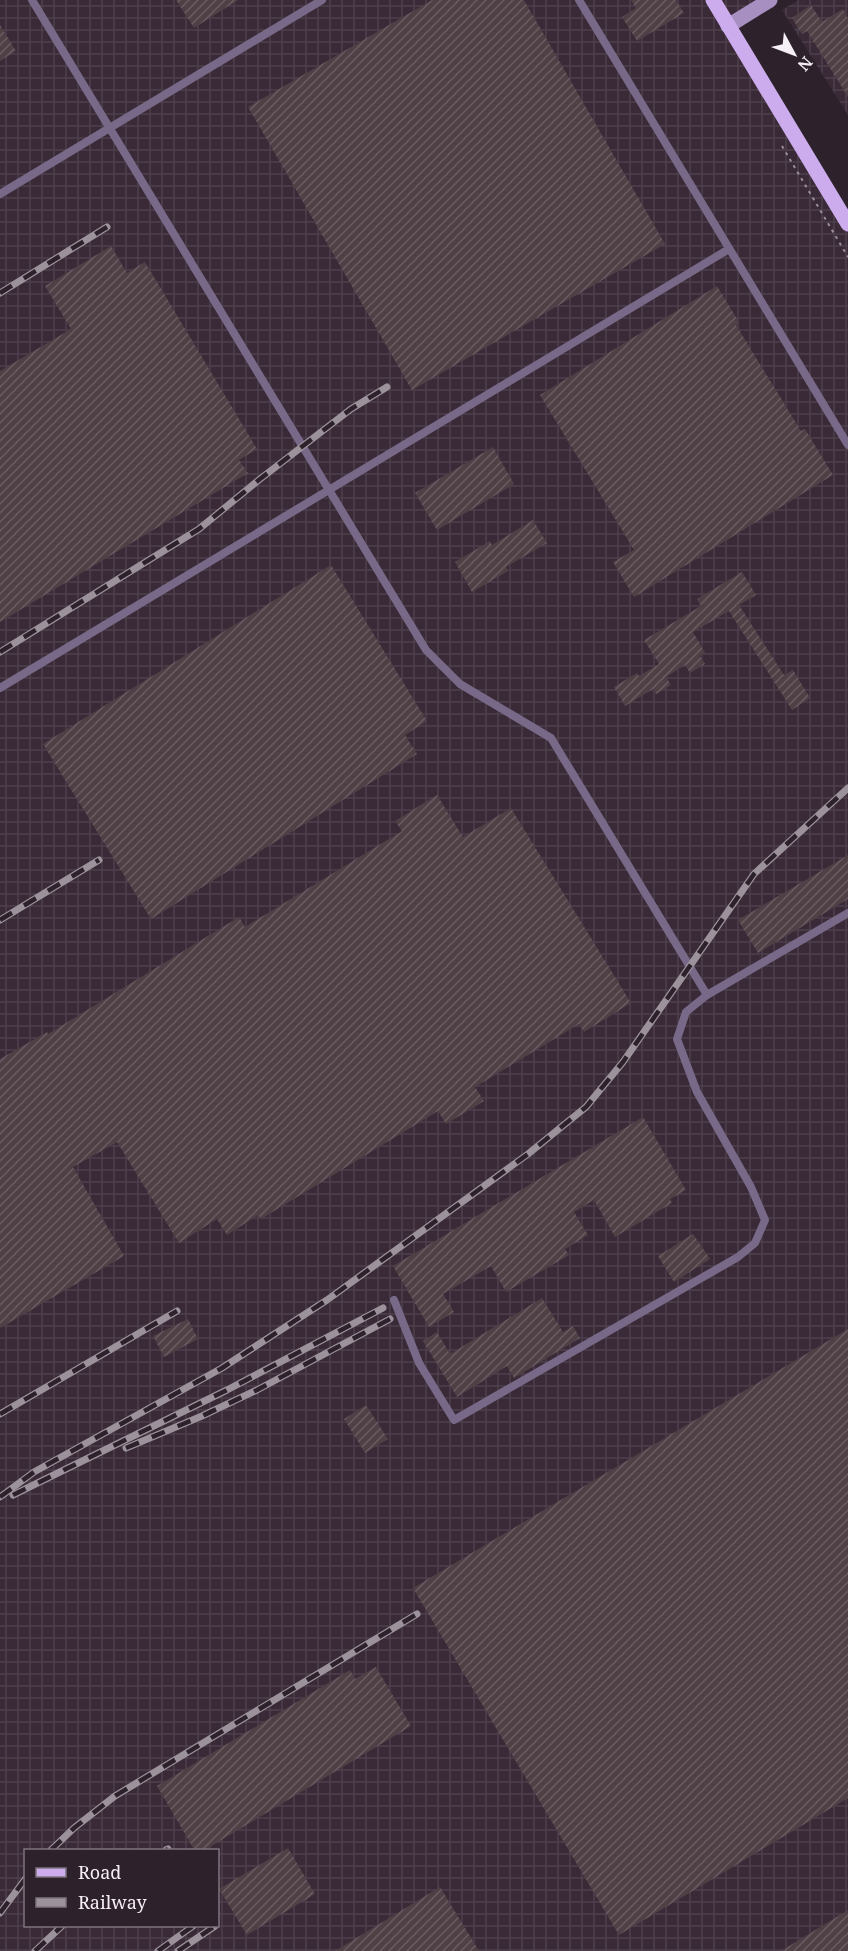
<svg xmlns="http://www.w3.org/2000/svg" width="848" height="1951" viewBox="0 0 848 1951" font-family="'Noto Serif',serif">
	<defs>
		<pattern id="industrial-grid" width="8" height="8" patternUnits="userSpaceOnUse" patternTransform="scale(1.5)"><rect width="8" height="8" fill="#3a2a38"/><path d="M0 4h8M4 0v8" fill="none" stroke="#4e3f4c"/></pattern>
		<pattern id="building-hatch" width="6" height="6" patternUnits="userSpaceOnUse" patternTransform="scale(1.5)"><rect width="6" height="6" fill="#4f4046"/><path d="M-1 1l2-2M0 6l6-6M5 7l2-2" fill="none" stroke="#695c61"/></pattern>
	</defs>
	<rect width="100%" height="100%" fill="#2d222c"/>
	<!-- industrial -->
	<g fill="url(#industrial-grid)" fill-rule="evenodd">
		<path d="M 0,0 L 713,0 L 848,224 L 848,1951 L 0,1951 ZM 26,1850 L 218,1850 L 218,1926 L 26,1926 Z"/>
		<polygon points="720,0 757,0 730,16"/>
		<polygon points="798,0 848,0 848,115 782,10"/>
	</g>
	<!-- building -->
	<g fill="url(#building-hatch)">
		<polygon points="176,0 238,0 194,28"/>
		<polygon points="432,0 524,0 665,244 412,390 248,107"/>
		<polygon points="631,0 676,0 684,13 637,41 622,17 636,8"/>
		<polygon points="811,5 822,22 843,9 848,18 848,97 807,31 802,34 792,18"/>
		<polygon points="0,25 16,51 0,61"/>
		<polygon points="111,246 127,273 145,262 257,449 239,460 248,473 0,622 0,371 71,329 45,286"/>
		<polygon points="717,286 739,322 736,325 801,431 805,429 833,475 634,597 613,562 634,550 540,395"/>
		<polygon points="493,447 514,484 437,530 415,493"/>
		<polygon points="533,520 547,543 506,567 508,571 472,592 455,562 490,541 492,545"/>
		<polygon points="331,565 427,721 405,735 417,754 151,919 43,744"/>
		<polygon points="742,572 756,595 739,605 784,675 793,670 810,698 792,710 729,611 693,632 705,653 700,656 705,664 690,673 685,665 666,677 671,685 656,694 653,689 625,706 614,687 637,673 639,676 659,664 644,640 701,606 697,599"/>
		<polygon points="437,795 463,837 511,808 631,1003 584,1032 579,1024 475,1087 484,1101 446,1124 438,1111 261,1219 258,1215 227,1235 217,1219 179,1243 117,1142 73,1167 124,1256 0,1328 0,1059 47,1032 48,1034 239,917 245,927 402,831 395,821"/>
		<polygon points="848,855 848,899 758,953 738,920"/>
		<polygon points="643,1117 686,1190 670,1199 672,1203 615,1237 594,1200 574,1212 588,1235 565,1249 569,1255 506,1292 491,1266 443,1294 454,1312 429,1327 393,1266"/>
		<polygon points="693,1234 710,1259 674,1282 658,1256"/>
		<polygon points="542,1298 563,1332 573,1326 580,1338 514,1378 507,1366 457,1397 423,1341 437,1332 450,1354"/>
		<polygon points="188,1319 198,1339 164,1357 153,1336"/>
		<polygon points="848,1329 848,1798 619,1935 413,1588"/>
		<polygon points="366,1405 388,1439 365,1453 344,1419"/>
		<polygon points="376,1667 411,1726 203,1851 195,1851 157,1786 350,1670 355,1679"/>
		<polygon points="288,1848 315,1894 247,1935 219,1889"/>
		<polygon points="440,1887 479,1951 335,1951"/>
		<polygon points="848,1910 848,1951 781,1951"/>
	</g>
	<g fill="none" stroke-linecap="round" stroke-linejoin="round">
		<!-- path -->
		<polyline stroke="#998f98" stroke-width="2" stroke-dasharray="3 4.5" stroke-linecap="butt" points="782,146 848,257"/>
		<!-- service -->
		<g stroke="#786988" stroke-width="8">
			<polyline points="32,0 426,650 460,684 551,738 707,995"/>
			<polyline points="579,0 848,445"/>
			<polyline points="0,194 322,0"/>
			<polyline points="0,688 729,249"/>
			<polyline points="394,1300 419,1363 454,1420 738,1257 755,1243 765,1220 751,1187 697,1092 677,1039 686,1012 707,995 848,913"/>
		</g>
		<!-- secondary -->
		<polyline stroke="#a78fc1" stroke-width="15" points="728,26 770,0"/>
		<!-- primary -->
		<polyline stroke="#ccaced" stroke-width="15" points="713,0 848,224"/>
		<!-- rail casing -->
		<g stroke="#9c929b" stroke-width="7">
			<g id="rail">
				<polyline points="0,293 107,227"/>
				<polyline points="0,652 199,529 260,479 351,409 387,387"/>
				<polyline points="0,920 99,860"/>
				<polyline points="0,1414 177,1311"/>
				<polyline points="126,1448 202,1416 257,1390 390,1319"/>
				<polyline points="13,1495 227,1390 383,1308"/>
				<polyline points="0,1497 34,1472 222,1368 327,1300 528,1154 586,1107 623,1062 754,874 848,788"/>
				<polyline points="51,1850 74,1828 115,1796 417,1614"/>
				<polyline points="166,1850 168,1849"/>
				<polyline points="0,1913 26,1878"/>
				<polyline points="35,1951 62,1926"/>
				<polyline points="158,1951 193,1926"/>
				<polyline points="178,1951 215,1926"/>
			</g>
		</g>
		<!-- rail -->
		<use href="#rail" stroke="#2d222c" stroke-width="4.5" stroke-dasharray="14" stroke-linecap="butt"/>
	</g>
	<!-- legend -->
	<rect x="24" y="1849" width="195" height="78" fill="#2d222c" stroke="#7e747d" stroke-width="1.5"/>
	<rect x="36" y="1868" width="30" height="9" fill="#ccaced" stroke="#7e747d" stroke-width="1.5"/>
	<text x="78" y="1879" font-size="18" fill="#f7eff6">Road</text>
	<rect x="36" y="1898" width="30" height="9" fill="#9c929b" stroke="#7e747d" stroke-width="1.5"/>
	<text x="78" y="1909" font-size="18" fill="#f7eff6">Railway</text>
	<!-- north arrow -->
	<g transform="translate(794 54) rotate(131)" stroke="#2d222c" stroke-width="4.5" paint-order="stroke">
	<path d="M0-4.5L10 22L0 15L-10 22Z" fill="#f7eff6"/>
	<text y="-9" font-size="16" font-weight="bold" text-anchor="middle" fill="#f7eff6">N</text>
	</g>
</svg>
